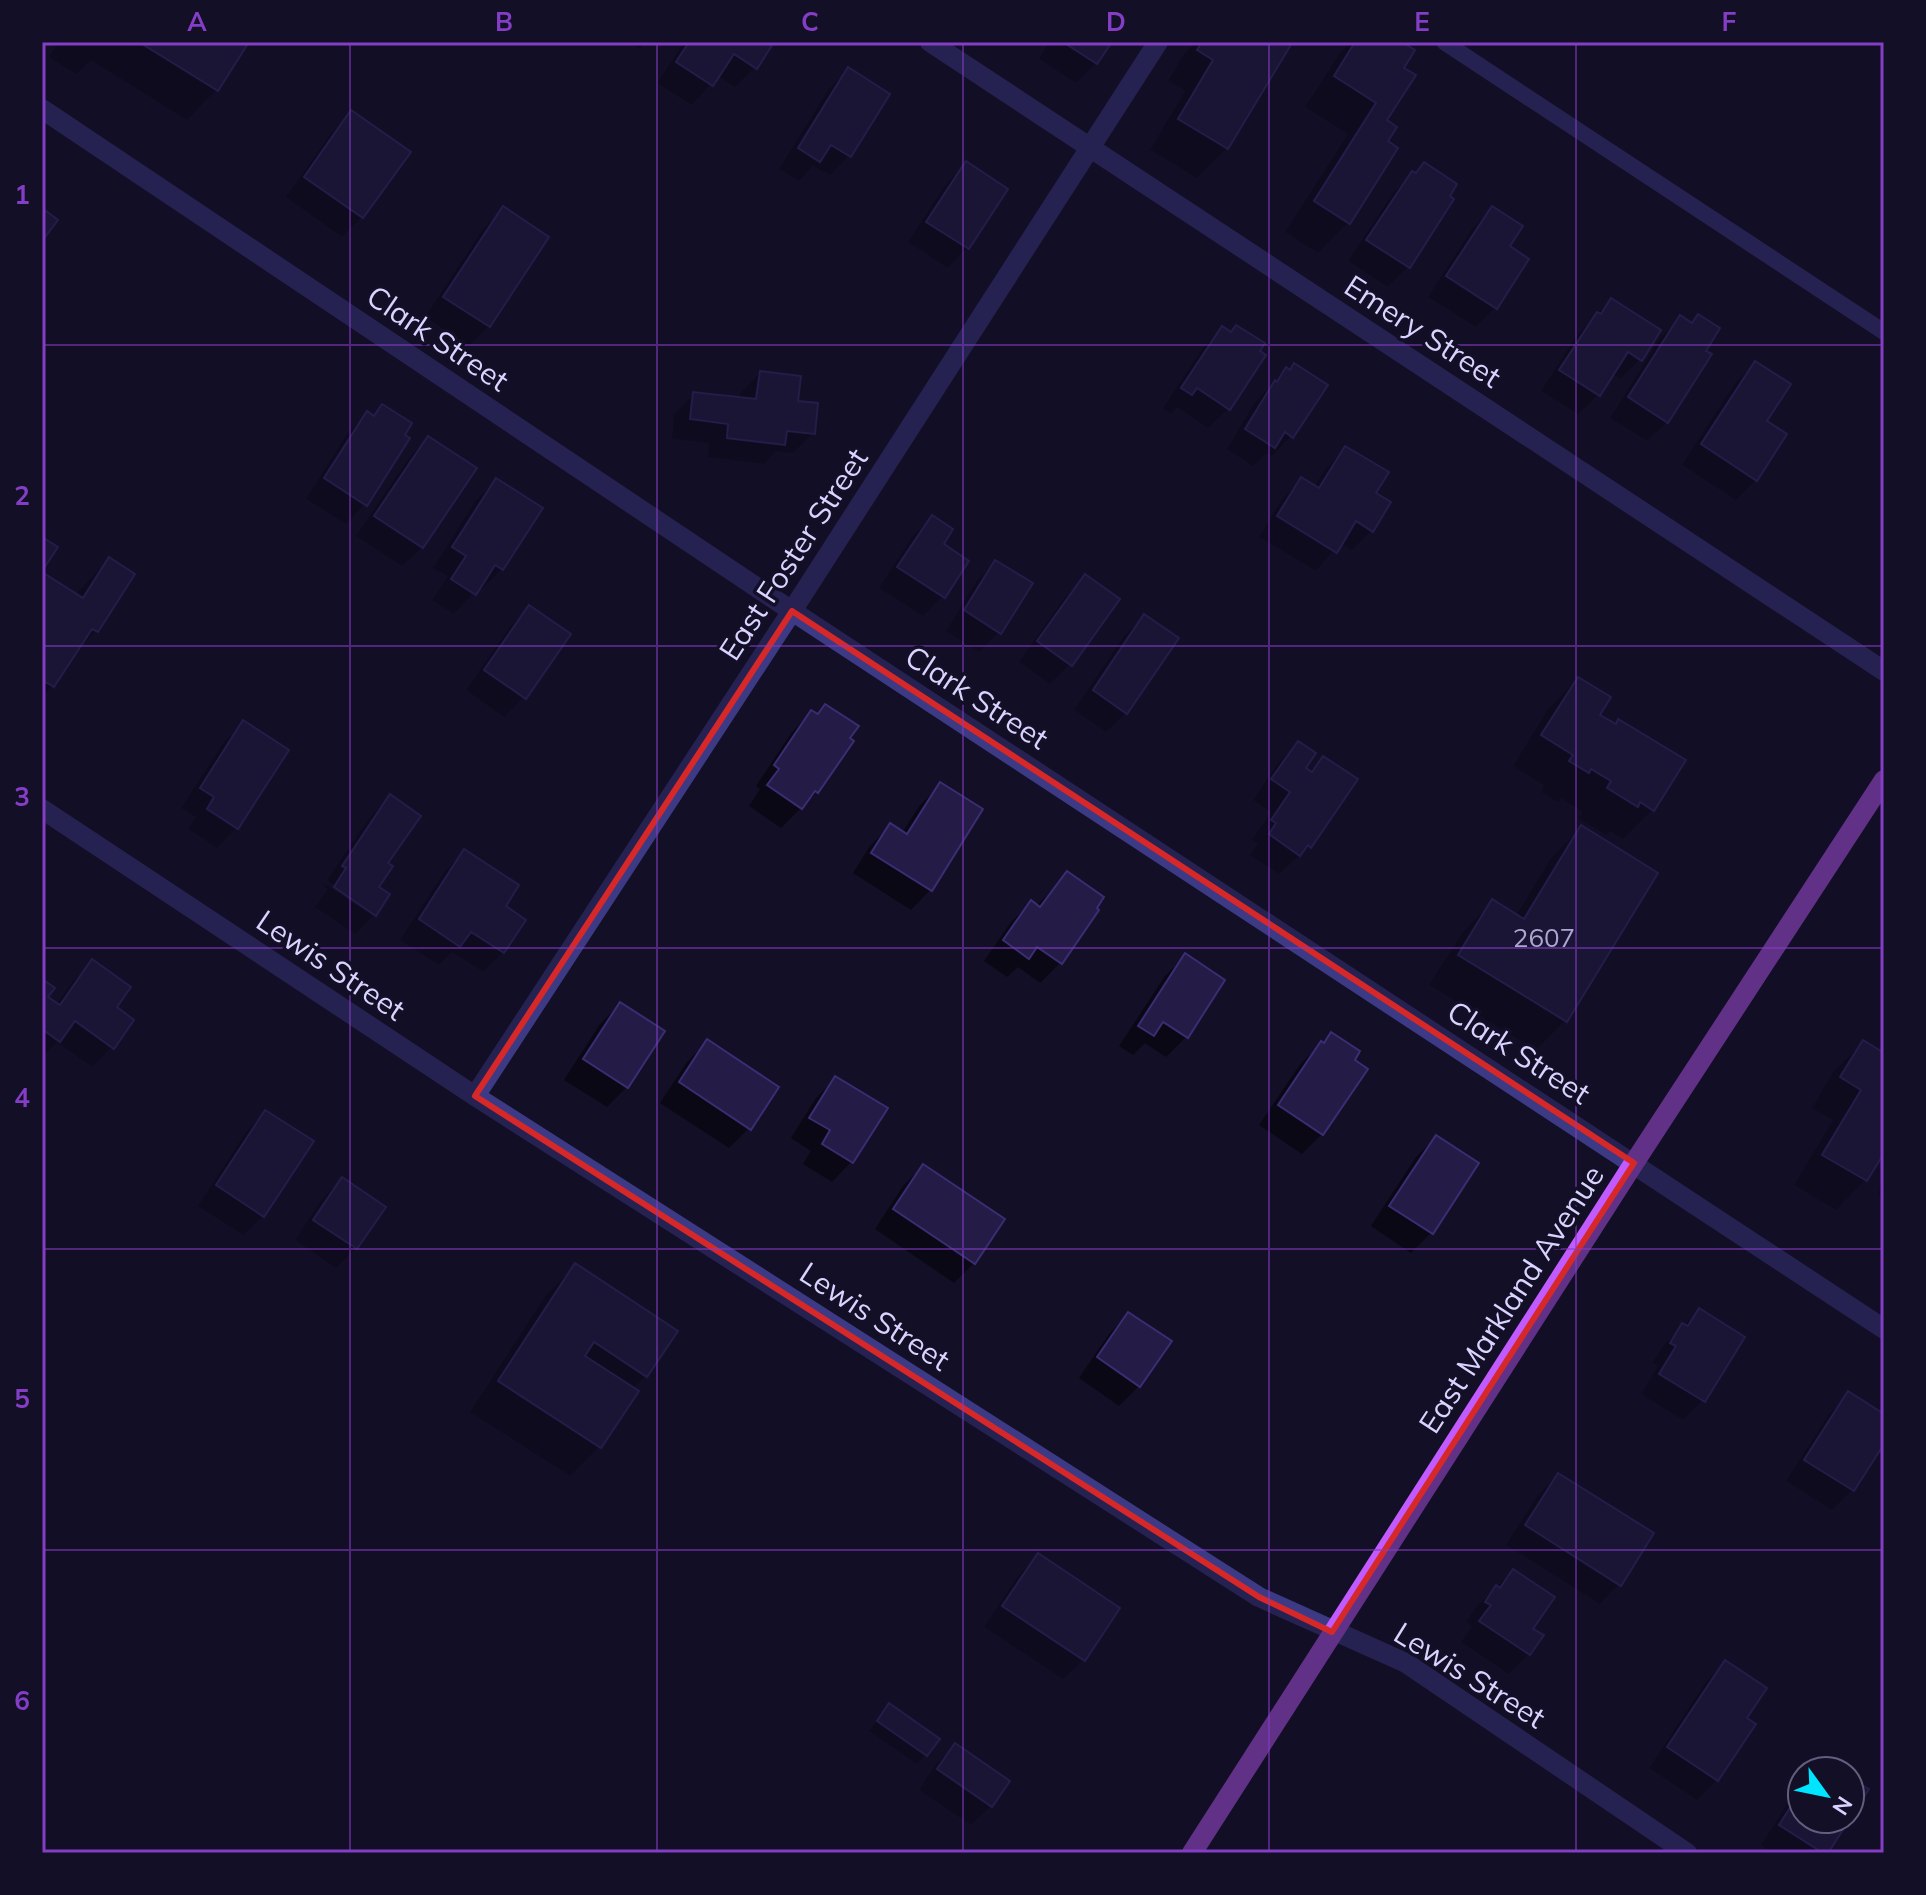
<svg xmlns="http://www.w3.org/2000/svg" width="1926" height="1895" viewBox="0 0 1926 1895" font-family="Mulish,sans-serif">
	<rect width="100%" height="100%" fill="#130f26"/>
	<!-- shadow -->
	<g fill="#0007">
		<polygon points="58,42 246,42 216,90 187,120 91,60 76,74 49,57"/>
		<polygon points="630,42 647,42 640,49"/>
		<polygon points="684,42 772,42 755,67 735,87 718,76 692,105 657,83"/>
		<polygon points="1049,42 1109,42 1096,63 1076,83 1039,59"/>
		<polygon points="1196,42 1289,44 1227,148 1197,178 1150,150 1185,91 1168,81 1184,54"/>
		<polygon points="1350,42 1399,42 1402,69 1384,121 1385,142 1395,149 1348,223 1318,253 1285,232 1348,134 1305,107 1340,53"/>
		<polygon points="848,70 849,156 830,175 813,166 799,181 779,169 828,90"/>
		<polygon points="352,113 362,217 342,237 286,197 332,132"/>
		<polygon points="966,164 1005,189 967,248 948,268 908,242 946,184"/>
		<polygon points="1424,164 1452,200 1408,267 1388,287 1348,261 1393,193"/>
		<polygon points="503,209 489,326 469,346 425,317 483,229"/>
		<polygon points="1492,209 1507,247 1496,307 1476,327 1428,297 1472,229"/>
		<polygon points="1611,300 1640,359 1620,379 1612,373 1598,395 1578,414 1541,391 1577,335"/>
		<polygon points="1698,317 1667,422 1647,441 1610,418 1661,337 1681,318 1690,324"/>
		<polygon points="1222,329 1228,409 1208,428 1177,407 1171,414 1163,408 1202,349"/>
		<polygon points="1755,363 1764,422 1756,480 1736,500 1682,465 1735,383"/>
		<polygon points="1286,370 1291,436 1272,456 1267,453 1253,466 1227,449 1255,402"/>
		<polygon points="760,373 795,403 813,433 793,453 776,451 764,464 708,457 709,443 672,439 674,414 694,394 740,400 740,393"/>
		<polygon points="383,406 365,504 346,524 306,499 347,434 367,414 372,417"/>
		<polygon points="428,438 422,547 402,566 356,536 409,458"/>
		<polygon points="1346,448 1373,494 1372,530 1352,550 1340,543 1316,571 1259,537 1282,499 1301,480 1314,487 1326,468"/>
		<polygon points="496,481 502,569 482,589 479,587 454,614 432,600 448,576 433,568 476,500"/>
		<polygon points="932,517 941,545 943,596 923,616 879,588 912,537"/>
		<polygon points="109,559 132,574 96,631 72,655 52,686 42,696 42,574 75,595"/>
		<polygon points="995,562 999,632 979,652 946,631 976,582"/>
		<polygon points="1085,577 1070,664 1050,684 1019,662 1065,597"/>
		<polygon points="529,608 524,697 504,717 466,690 509,628"/>
		<polygon points="1144,616 1126,713 1106,732 1074,710 1124,636"/>
		<polygon points="1578,679 1653,809 1623,839 1610,831 1606,835 1578,818 1583,812 1561,798 1558,802 1541,792 1544,785 1513,766 1548,709"/>
		<polygon points="826,706 817,792 781,828 749,806 760,789 756,786 792,732 811,713 816,716"/>
		<polygon points="244,723 236,828 217,848 188,829 196,817 181,808 224,742"/>
		<polygon points="1298,743 1303,769 1309,773 1323,758 1310,846 1279,874 1250,855 1258,843 1252,840 1271,812 1253,800 1278,763"/>
		<polygon points="940,785 930,890 911,910 853,873 870,846 890,826 902,833 920,805"/>
		<polygon points="390,797 385,864 377,887 375,914 355,934 315,907 328,889 324,886 325,884 362,909 362,904 327,880 370,817"/>
		<polygon points="1581,828 1566,1020 1536,1050 1429,985 1463,932 1492,902 1516,916 1551,858"/>
		<polygon points="465,852 503,906 503,952 483,972 452,952 439,965 400,940 445,871"/>
		<polygon points="1068,874 1097,911 1060,963 1040,983 1018,967 1007,977 984,961 1011,922 1031,903 1036,906"/>
		<polygon points="1185,956 1223,980 1186,1037 1166,1057 1145,1043 1133,1055 1119,1046 1165,976"/>
		<polygon points="93,962 114,1008 112,1047 92,1067 57,1042 42,1057 42,981 46,998 56,1005 73,981"/>
		<polygon points="620,1004 627,1087 607,1107 564,1080 600,1024"/>
		<polygon points="1332,1035 1352,1060 1322,1134 1302,1154 1259,1125 1301,1063"/>
		<polygon points="707,1042 749,1128 729,1148 660,1103 687,1062"/>
		<polygon points="1863,1043 1884,1055 1884,1163 1878,1159 1865,1180 1836,1210 1794,1185 1833,1120 1812,1108 1833,1072"/>
		<polygon points="836,1078 885,1109 851,1162 832,1182 803,1164 811,1151 791,1138 816,1098"/>
		<polygon points="265,1112 263,1216 243,1235 198,1206 246,1132"/>
		<polygon points="1436,1137 1476,1163 1431,1233 1411,1253 1371,1226 1416,1157"/>
		<polygon points="923,1166 974,1263 954,1283 875,1229 903,1186"/>
		<polygon points="1884,1174 1884,1196 1878,1195"/>
		<polygon points="342,1179 356,1248 336,1268 295,1240 322,1199"/>
		<polygon points="576,1266 646,1376 632,1389 599,1447 570,1476 470,1412 546,1295"/>
		<polygon points="1700,1311 1703,1400 1683,1420 1641,1394 1658,1366 1652,1363 1663,1346"/>
		<polygon points="1128,1314 1139,1386 1119,1406 1079,1378 1109,1334"/>
		<polygon points="1849,1394 1884,1416 1884,1440 1852,1490 1832,1510 1786,1481 1829,1414"/>
		<polygon points="1558,1475 1619,1584 1600,1604 1506,1545 1538,1495"/>
		<polygon points="1038,1556 1083,1660 1063,1679 984,1627 1018,1576"/>
		<polygon points="1513,1571 1531,1629 1529,1654 1509,1674 1461,1642 1472,1626 1466,1622 1476,1607"/>
		<polygon points="1726,1662 1744,1718 1717,1780 1697,1800 1649,1768 1706,1682"/>
		<polygon points="889,1706 926,1755 917,1764 869,1731"/>
		<polygon points="955,1746 991,1806 971,1825 919,1790 935,1765"/>
		<polygon points="1821,1762 1836,1771 1812,1771"/>
		<polygon points="1802,1781 1802,1819 1847,1819 1826,1853 1773,1853 1761,1845"/>
	</g>
	<!-- building -->
	<g fill="#241b47" stroke="#3b2d73" stroke-width="2">
		<polygon points="139,42 249,42 218,91"/>
		<polygon points="689,42 774,42 757,69 734,54 713,86 676,62"/>
		<polygon points="1063,42 1112,42 1097,64"/>
		<polygon points="1202,42 1292,43 1228,149 1178,119 1213,60 1197,50"/>
		<polygon points="1355,42 1402,42 1415,50 1404,68 1416,75 1387,120 1397,127 1388,141 1398,148 1350,224 1314,201 1376,103 1334,76"/>
		<polygon points="848,67 890,94 851,157 831,145 820,162 798,148"/>
		<polygon points="351,110 411,152 363,218 304,177"/>
		<polygon points="966,161 1008,189 969,249 926,222"/>
		<polygon points="1424,162 1457,184 1450,196 1454,199 1410,268 1366,240 1412,171 1416,173"/>
		<polygon points="503,206 549,237 490,327 443,297"/>
		<polygon points="1492,206 1523,226 1510,246 1529,259 1497,309 1446,276"/>
		<polygon points="42,208 58,220 42,241"/>
		<polygon points="1611,298 1661,330 1642,361 1628,352 1600,396 1559,370 1597,312 1601,314"/>
		<polygon points="1698,314 1720,328 1706,351 1712,354 1668,423 1628,397 1680,315 1692,323"/>
		<polygon points="1236,325 1265,343 1260,351 1266,355 1230,410 1197,388 1192,395 1181,388 1222,326 1231,332"/>
		<polygon points="1755,361 1791,384 1767,421 1787,434 1757,481 1701,444"/>
		<polygon points="1294,363 1328,385 1293,438 1285,432 1275,448 1245,429 1275,380 1277,382 1286,367 1290,370"/>
		<polygon points="760,371 801,376 798,401 818,403 815,434 787,431 785,445 727,438 728,424 690,419 693,392 756,399"/>
		<polygon points="382,404 412,423 405,435 410,438 367,506 324,478 367,411 374,416"/>
		<polygon points="428,436 477,468 423,548 374,516"/>
		<polygon points="1345,446 1389,472 1376,493 1391,502 1373,532 1356,521 1337,553 1277,516 1301,477 1319,488"/>
		<polygon points="496,478 543,508 503,570 495,565 476,595 451,579 466,556 452,547"/>
		<polygon points="932,515 953,529 944,544 969,561 945,598 897,567"/>
		<polygon points="42,537 58,547 42,571"/>
		<polygon points="109,557 135,574 98,632 92,629 54,687 42,680 42,572 83,598"/>
		<polygon points="995,560 1033,583 1001,634 964,610"/>
		<polygon points="1085,574 1120,599 1072,666 1037,641"/>
		<polygon points="529,605 571,634 526,699 484,670"/>
		<polygon points="1144,614 1179,638 1127,714 1093,690"/>
		<polygon points="1578,677 1611,697 1600,715 1616,724 1618,719 1686,760 1654,811 1640,802 1638,807 1607,788 1611,781 1591,769 1589,773 1569,761 1573,755 1541,735"/>
		<polygon points="825,704 859,726 850,738 854,741 818,793 815,791 802,809 767,785 779,769 774,765 811,710 818,714"/>
		<polygon points="243,720 289,750 238,829 207,809 214,797 200,788"/>
		<polygon points="1298,741 1316,753 1306,768 1312,772 1323,756 1358,779 1311,848 1308,845 1300,856 1269,834 1276,823 1271,820 1290,792 1271,779"/>
		<polygon points="940,782 983,809 932,891 871,853 890,823 907,834"/>
		<polygon points="390,794 421,816 388,863 393,866 379,887 390,894 376,916 334,887 346,868 342,866"/>
		<polygon points="1581,825 1658,873 1567,1022 1458,955 1492,899 1524,919"/>
		<polygon points="464,849 519,885 506,906 526,920 504,953 471,932 460,947 419,919"/>
		<polygon points="1067,871 1104,897 1097,908 1099,910 1062,964 1037,947 1029,959 1003,940 1031,900 1040,907"/>
		<polygon points="1185,953 1225,980 1188,1038 1163,1022 1154,1036 1138,1026"/>
		<polygon points="92,959 131,987 117,1007 134,1020 114,1049 75,1021 60,1042 42,1029 42,979 55,988 48,997 60,1005"/>
		<polygon points="620,1002 665,1031 628,1088 583,1059"/>
		<polygon points="1331,1032 1360,1051 1355,1060 1368,1069 1323,1135 1278,1105 1321,1041 1324,1043"/>
		<polygon points="707,1039 779,1087 751,1130 679,1082"/>
		<polygon points="1863,1040 1884,1053 1884,1153 1867,1181 1822,1155 1861,1090 1840,1077"/>
		<polygon points="835,1076 888,1108 853,1163 822,1144 830,1130 809,1118"/>
		<polygon points="265,1110 314,1141 264,1217 216,1185"/>
		<polygon points="1436,1135 1479,1163 1433,1234 1389,1206"/>
		<polygon points="923,1164 1005,1219 975,1264 893,1209"/>
		<polygon points="342,1177 386,1207 357,1249 313,1220"/>
		<polygon points="575,1263 678,1331 647,1377 594,1342 585,1356 639,1391 601,1448 498,1381"/>
		<polygon points="1699,1308 1745,1337 1705,1402 1659,1374 1676,1346 1670,1343 1682,1323 1688,1326"/>
		<polygon points="1128,1312 1172,1341 1140,1387 1097,1357"/>
		<polygon points="1848,1391 1884,1414 1884,1444 1854,1491 1804,1460"/>
		<polygon points="1558,1473 1654,1533 1621,1586 1525,1525"/>
		<polygon points="1038,1553 1120,1608 1085,1661 1002,1606"/>
		<polygon points="1513,1569 1555,1597 1533,1629 1544,1635 1530,1655 1479,1621 1491,1605 1485,1602 1496,1585 1500,1588"/>
		<polygon points="1725,1660 1767,1688 1747,1718 1756,1724 1718,1781 1667,1747"/>
		<polygon points="889,1703 940,1739 927,1756 877,1721"/>
		<polygon points="955,1743 1010,1781 992,1807 937,1769"/>
		<polygon points="1850,1778 1869,1789 1850,1819"/>
		<polygon points="1802,1789 1802,1819 1850,1819 1828,1853 1823,1853 1779,1825"/>
	</g>
	<g fill="none" stroke-linecap="round" stroke-linejoin="round">
		<!-- lane -->
		<polyline stroke="#3d3a85" stroke-width="16" points="1444,42 1884,332"/>
		<!-- street -->
		<g stroke="#3d3a85" stroke-width="20">
			<polyline points="930,42 1884,671"/>
			<polyline points="42,109 792,611 1884,1329"/>
			<polyline points="42,809 475,1096 1259,1597 1406,1663 1687,1853"/>
			<polyline points="475,1096 792,611 1158,42"/>
		</g>
		<!-- primary -->
		<polyline stroke="#c25bff" stroke-width="20" points="1192,1853 1634,1163 1884,780"/>
	</g>
	<!-- marked area -->
	<path d="M0 0H1926V1895H0ZM 792,611 L 1634,1163 L 1332,1632 L 1259,1597 L 475,1096 Z" fill="#130f26" fill-opacity=".55" fill-rule="evenodd"/>
	<path fill="none" stroke="#d62828" stroke-width="6" stroke-linejoin="round" d="M 792,611 L 1634,1163 L 1332,1632 L 1259,1597 L 475,1096 Z"/>
	<!-- grid -->
	<path fill="none" stroke="#843dc5" stroke-width="2" stroke-opacity="0.55" d="M 350,42 L 350,1853M 657,42 L 657,1853M 963,42 L 963,1853M 1269,42 L 1269,1853M 1576,42 L 1576,1853M 42,345 L 1884,345M 42,646 L 1884,646M 42,948 L 1884,948M 42,1249 L 1884,1249M 42,1550 L 1884,1550"/>
	<g text-anchor="middle" dominant-baseline="central" stroke-width="7" stroke-linejoin="round" paint-order="stroke">
		<!-- number labels -->
		<g font-size="26" fill="#aca6d1">
			<text x="1544" y="937">2607</text>
		</g>
		<!-- street labels -->
		<g font-size="30" fill="#d9d4ff" stroke="#130f26">
			<text transform="translate(1423 331) rotate(33)">Emery Street</text>
			<text transform="translate(438 338) rotate(34)">Clark Street</text>
			<text transform="translate(793 554) rotate(-57)">East Foster Street</text>
			<text transform="translate(977 697) rotate(33)">Clark Street</text>
			<text transform="translate(331 965) rotate(34)">Lewis Street</text>
			<text transform="translate(1519 1052) rotate(33)">Clark Street</text>
			<text transform="translate(1511 1299) rotate(-57)">East Markland Avenue</text>
			<text transform="translate(875 1316) rotate(33)">Lewis Street</text>
			<text transform="translate(1470 1675) rotate(32)">Lewis Street</text>
		</g>
	</g>
	<!-- border -->
	<rect width="1926" height="1895" fill="none" stroke="#130f26" stroke-width="88"/>
	<!-- north arrow -->
	<g transform="translate(1826 1795) rotate(123)"><circle r="38" fill="#130f26" stroke="#625e7d" stroke-width="2"/>
	<path d="M0-6L14 30L0 20L-14 30Z" fill="#00e5ff"/>
	<text y="-12" font-size="22" font-weight="bold" text-anchor="middle" fill="#d9d4ff">N</text>
	</g>
	<rect x="44" y="44" width="1838" height="1807" fill="none" stroke="#843dc5" stroke-width="3"/>
	<g font-size="26" text-anchor="middle" font-weight="bold" fill="#843dc5">
		<text x="197" y="31">A</text>
		<text x="504" y="31">B</text>
		<text x="810" y="31">C</text>
		<text x="1116" y="31">D</text>
		<text x="1422" y="31">E</text>
		<text x="1729" y="31">F</text>
		<text x="22" y="204">1</text>
		<text x="22" y="505">2</text>
		<text x="22" y="806">3</text>
		<text x="22" y="1107">4</text>
		<text x="22" y="1408">5</text>
		<text x="22" y="1710">6</text>
	</g>
</svg>
